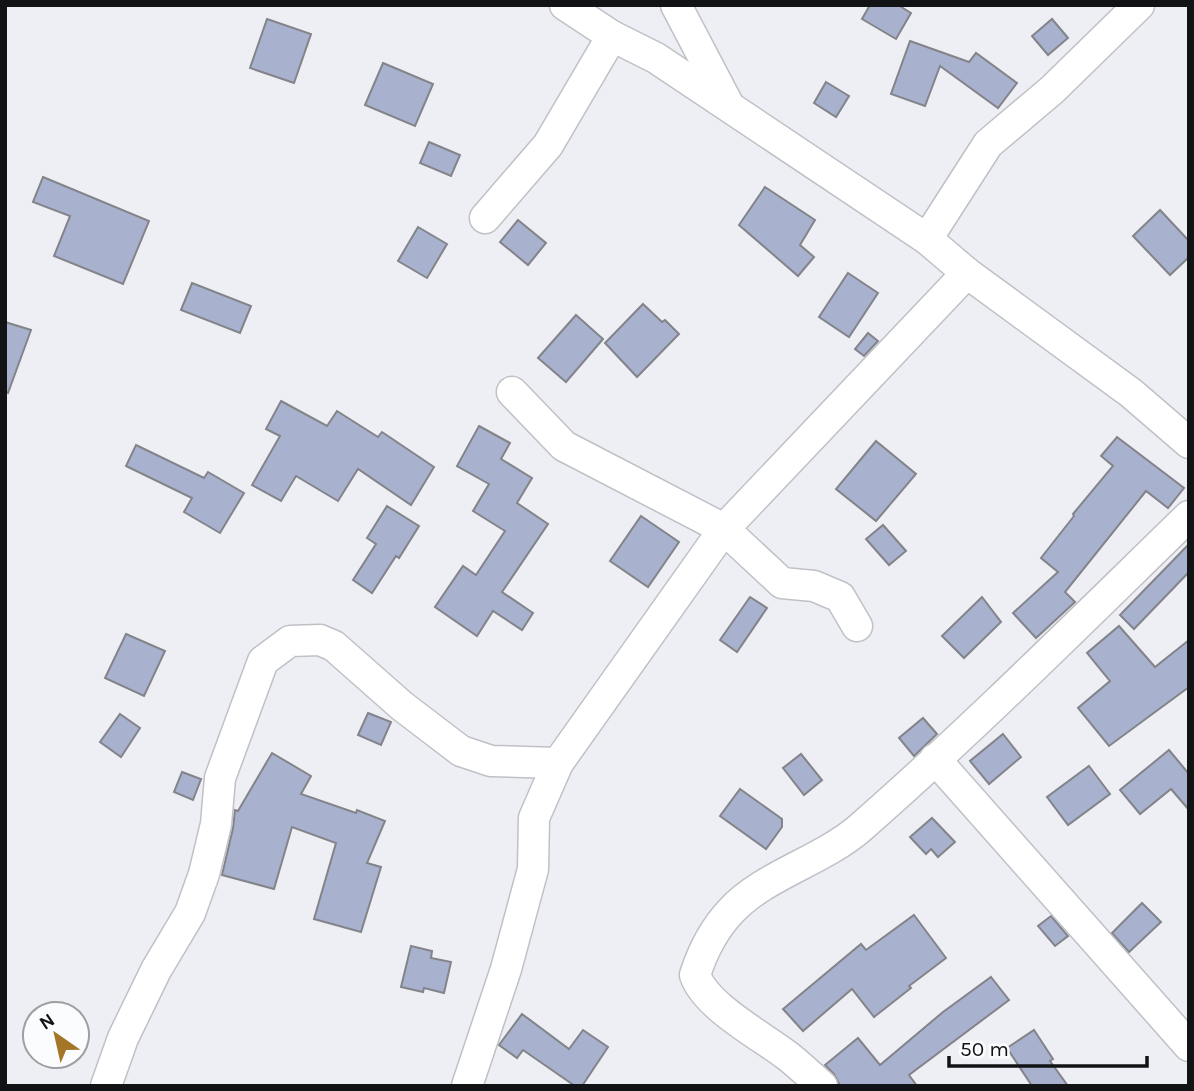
<svg xmlns="http://www.w3.org/2000/svg" width="1194" height="1091" viewBox="0 0 1194 1091" font-family="Karla,sans-serif">
	<rect width="100%" height="100%" fill="#edeff4"/>
	<!-- building -->
	<g fill="#a8b1ce" stroke="#838489" stroke-width="2">
		<polygon points="870,5 898,5 911,13 896,39 862,19"/>
		<polygon points="267,19 311,34 294,83 250,68"/>
		<polygon points="1052,19 1068,38 1048,55 1032,36"/>
		<polygon points="910,41 969,62 976,53 1017,83 998,108 940,66 925,106 891,94"/>
		<polygon points="383,63 433,84 415,126 365,105"/>
		<polygon points="826,82 849,96 836,117 814,103"/>
		<polygon points="429,142 460,155 451,176 420,163"/>
		<polygon points="43,177 149,221 123,284 54,256 70,216 33,202"/>
		<polygon points="765,187 815,220 800,245 814,257 798,276 739,225"/>
		<polygon points="1160,210 1189,241 1189,257 1170,275 1133,236"/>
		<polygon points="518,220 546,243 528,265 500,242"/>
		<polygon points="418,227 447,244 427,278 398,261"/>
		<polygon points="848,273 878,293 849,337 819,317"/>
		<polygon points="192,283 251,306 240,333 181,310"/>
		<polygon points="643,304 662,322 665,320 679,334 637,377 605,343"/>
		<polygon points="576,315 603,339 566,382 538,358"/>
		<polygon points="5,322 31,330 8,393 5,392"/>
		<polygon points="868,333 878,341 864,356 855,349"/>
		<polygon points="281,401 327,426 337,411 378,437 382,432 434,467 411,505 358,469 338,501 296,476 281,501 252,485 280,436 266,429"/>
		<polygon points="479,426 510,443 501,459 532,478 517,503 548,524 502,592 533,613 522,630 493,611 477,636 435,607 463,566 476,575 505,531 473,511 489,484 457,466"/>
		<polygon points="1117,437 1184,488 1168,508 1146,491 1065,592 1075,602 1036,638 1013,613 1058,572 1041,558 1074,516 1073,514 1113,466 1101,456"/>
		<polygon points="876,441 916,474 876,521 836,489"/>
		<polygon points="136,445 204,478 208,472 244,493 220,533 184,512 192,498 126,466"/>
		<polygon points="387,506 419,526 399,558 396,556 372,593 353,580 376,544 367,538"/>
		<polygon points="641,516 679,542 648,587 610,561"/>
		<polygon points="883,525 906,551 889,565 866,539"/>
		<polygon points="1189,544 1189,572 1134,629 1120,615"/>
		<polygon points="750,597 767,608 737,652 720,640"/>
		<polygon points="982,597 1001,622 964,658 942,636"/>
		<polygon points="1119,626 1155,667 1189,640 1189,687 1109,746 1078,708 1110,681 1087,653"/>
		<polygon points="126,634 165,651 144,696 105,678"/>
		<polygon points="368,713 391,722 381,745 358,735"/>
		<polygon points="120,714 140,728 121,757 100,742"/>
		<polygon points="923,718 937,734 914,756 899,738"/>
		<polygon points="1003,734 1021,757 989,784 970,761"/>
		<polygon points="1169,750 1189,774 1189,810 1171,789 1140,814 1120,790"/>
		<polygon points="272,753 311,776 301,794 356,813 357,810 385,821 367,863 381,867 361,932 314,919 336,843 292,827 274,889 222,875 233,828 235,810 238,811"/>
		<polygon points="801,754 822,780 804,795 783,768"/>
		<polygon points="1089,766 1110,794 1068,825 1047,797"/>
		<polygon points="182,772 201,779 193,800 174,792"/>
		<polygon points="740,789 782,819 782,827 766,849 720,816"/>
		<polygon points="932,818 955,842 938,857 931,849 926,854 910,837"/>
		<polygon points="1142,903 1161,922 1129,952 1112,933"/>
		<polygon points="914,915 946,958 909,986 911,988 874,1017 852,989 803,1031 783,1009 861,944 866,950"/>
		<polygon points="1051,916 1068,936 1055,946 1038,926"/>
		<polygon points="411,946 432,951 431,958 451,962 444,993 424,988 423,992 401,987"/>
		<polygon points="991,977 1009,1000 909,1075 917,1086 840,1086 834,1074 825,1065 858,1038 880,1065 943,1012"/>
		<polygon points="522,1014 569,1049 583,1030 608,1047 582,1086 575,1086 523,1050 517,1058 499,1045"/>
		<polygon points="1034,1030 1053,1059 1050,1061 1068,1086 1032,1086 1007,1048"/>
	</g>
	<g fill="none" stroke-linecap="round" stroke-linejoin="round">
		<!-- minor casing -->
		<g stroke="#bfc1c6" stroke-width="33">
			<g id="minor">
				<polyline points="565,5 612,36 656,58 927,239 967,273 1131,393 1189,443"/>
				<polyline points="676,5 728,104"/>
				<polyline points="485,218 548,145 612,36"/>
				<polyline points="927,239 988,144 1052,90 1139,5"/>
				<polyline points="512,392 564,446 724,529 782,583 814,586 840,597 857,626"/>
				<polyline points="935,759 1189,1046"/>
				<polyline points="106,1086 123,1038 156,970 190,913 204,874 216,824 220,778 263,661 290,641 320,640 334,646 402,706 461,751 491,761 558,763"/>
				<polyline points="467,1086 506,969 533,869 534,818 558,763 724,529 967,273"/>
				<path d="M 822,1086 C 811,1076 800,1066 789,1057 C 762,1036 706,1007 695,975 C 703,950 713,930 731,911 C 764,875 822,861 860,828 C 974,728 1081,621 1189,516"/>
			</g>
		</g>
		<!-- minor -->
		<use href="#minor" stroke="#fff" stroke-width="30"/>
	</g>
	<!-- border -->
	<rect width="1194" height="1091" fill="none" stroke="#121314" stroke-width="14"/>
	<!-- north arrow -->
	<g transform="translate(56 1035) rotate(326)"><circle r="33" fill="#fbfcfe" stroke="#9e9fa0" stroke-width="2"/>
	<path d="M0-5L12 26L0 18L-12 26Z" fill="#a37628"/>
	<text y="-10" font-size="19" font-weight="bold" text-anchor="middle" fill="#121314">N</text>
	</g>
	<!-- scale -->
	<path d="M949 1056v10h198v-10" fill="none" stroke="#121314" stroke-width="3.5"/>
	<text x="960" y="1056" font-size="21" fill="#121314" stroke="#fbfcfe" stroke-width="5" paint-order="stroke">50 m</text>
</svg>
